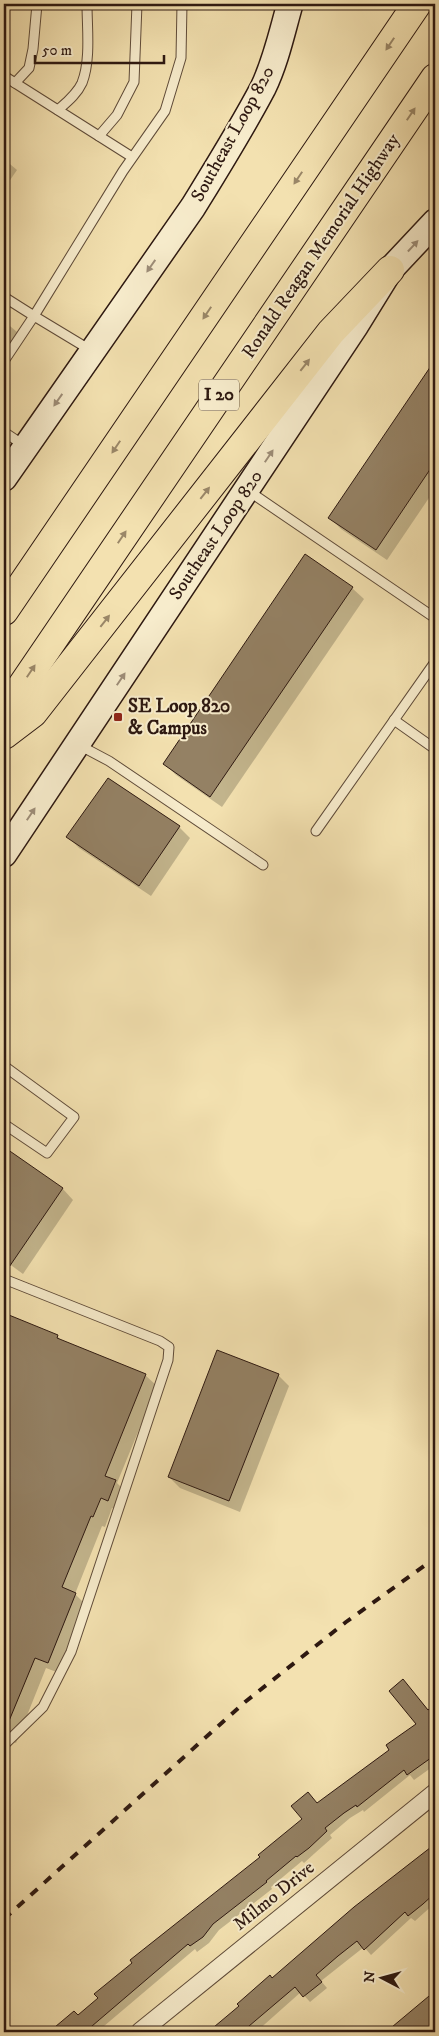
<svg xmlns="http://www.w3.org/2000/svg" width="439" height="2036" viewBox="0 0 439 2036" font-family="'IM FELL DW Pica',serif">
	<rect width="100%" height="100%" fill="#f3e1b0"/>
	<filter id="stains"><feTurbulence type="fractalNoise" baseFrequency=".004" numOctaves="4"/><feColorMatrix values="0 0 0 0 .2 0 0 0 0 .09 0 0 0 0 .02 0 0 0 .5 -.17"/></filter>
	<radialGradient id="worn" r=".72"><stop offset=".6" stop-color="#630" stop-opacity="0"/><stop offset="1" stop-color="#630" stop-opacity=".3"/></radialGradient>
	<!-- shadow -->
	<g fill="#0003">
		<polygon points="4,159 17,170 4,189"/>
		<polygon points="4,321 23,337 4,364"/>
		<polygon points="435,362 435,489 387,560 341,529 330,518"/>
		<polygon points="306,556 352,588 364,599 222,807 176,775 165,764"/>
		<polygon points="179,827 190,838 151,896 79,848 68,837"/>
		<polygon points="4,1149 62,1188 73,1200 23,1274 4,1260"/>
		<polygon points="4,1314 57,1336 62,1341 145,1375 157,1386 117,1483 127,1493 119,1511 112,1508 105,1527 102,1526 75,1594 86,1605 59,1673 46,1668 16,1743 4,1738"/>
		<polygon points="278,1375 289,1386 240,1512 180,1488 169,1477"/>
		<polygon points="409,1687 429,1711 435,1705 435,1765 414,1780 410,1775 364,1812 363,1810 350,1818 330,1835 332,1838 315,1853 304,1863 302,1861 271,1887 272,1889 219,1930 209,1943 197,1952 195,1949 97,2032 49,2032 74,2012 78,2016 262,1857 304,1820 317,1804 391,1750 417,1724"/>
		<polygon points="435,1845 435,1903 415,1921 411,1918 371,1955 364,1947 321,1981 327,1988 310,2002 301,1992 256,2032 206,2032 213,2026 216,2028 396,1875"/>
		<polygon points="435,1992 435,2032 388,2032"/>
		<polygon points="376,2028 381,2032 370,2032"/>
	</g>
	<!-- building -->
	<g fill="#948164" stroke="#2e1911">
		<polygon points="435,360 435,462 376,550 328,518"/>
		<polygon points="305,554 353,587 210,797 163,764"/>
		<polygon points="108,778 180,826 139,886 66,837"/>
		<polygon points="4,1147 63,1188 5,1273 4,1273"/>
		<polygon points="4,1313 58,1335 57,1338 146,1374 105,1476 116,1480 108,1501 101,1498 93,1517 91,1516 62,1587 76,1593 48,1663 35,1658 4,1733"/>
		<polygon points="217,1350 279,1374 229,1501 168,1477"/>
		<polygon points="403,1679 428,1710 435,1704 435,1755 407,1775 404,1770 357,1807 356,1805 344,1813 325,1828 327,1831 309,1848 297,1857 296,1856 266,1881 267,1882 213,1924 203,1937 190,1946 188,1944 85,2032 49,2032 74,2011 78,2015 98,1998 94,1994 132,1963 130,1960 260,1857 258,1855 302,1819 291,1806 308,1792 317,1803 389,1750 386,1745 416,1724 389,1691"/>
		<polygon points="435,1844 435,1893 423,1904 408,1916 405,1912 364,1950 357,1941 338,1956 316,1975 322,1982 303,1997 295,1987 242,2032 208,2032 239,2006 237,2004 270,1975 272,1978 354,1907"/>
		<polygon points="435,1991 435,2028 430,2032 386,2032"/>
	</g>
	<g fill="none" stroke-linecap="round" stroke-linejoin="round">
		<!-- lane casing -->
		<g stroke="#5f4b39" stroke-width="11">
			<g id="lane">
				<polyline points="4,76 132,157"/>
				<polyline points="15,83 29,68 33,49 37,4"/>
				<path d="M 58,110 C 67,102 77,94 82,83 C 91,60 87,28 87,4"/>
				<polyline points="99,136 117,115 134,82 137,4"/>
				<polyline points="4,297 34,316 123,171 165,111 181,58 182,4"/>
				<polyline points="4,361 34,316 92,351"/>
				<polyline points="4,432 25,446"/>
				<polyline points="247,490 435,618"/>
				<polyline points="394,720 435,749"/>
				<polyline points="77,744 109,761 263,865"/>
				<polyline points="316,831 435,662"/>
				<polyline points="4,1066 74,1117 47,1153 4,1124"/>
				<polyline points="4,1279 160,1341 169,1347 168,1360 71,1652 43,1707 4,1745"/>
			</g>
		</g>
		<!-- street casing -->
		<g stroke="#5f4b39" stroke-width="20">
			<polyline id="street" points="140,2032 435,1793"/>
		</g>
		<!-- secondary casing -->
		<g stroke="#2e1911" stroke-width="28">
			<g id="secondary">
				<path d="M 4,478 L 193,207 C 217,168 242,128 263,88 C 276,61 282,32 290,4"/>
				<polyline points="4,854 356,325 390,270 435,222"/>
			</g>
		</g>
		<!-- highway casing -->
		<g stroke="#2e1911" stroke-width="30">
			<g id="highway">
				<polyline points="4,611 417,4"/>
				<polyline points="4,712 435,78"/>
				<polyline points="4,735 33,713 331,332 390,270"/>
			</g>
		</g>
		<!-- lane -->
		<use href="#lane" stroke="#f7eccc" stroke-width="9"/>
		<!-- street -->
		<use href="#street" stroke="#f7eccc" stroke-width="18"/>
		<!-- secondary -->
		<use href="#secondary" stroke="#f7eccc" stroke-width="25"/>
		<!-- highway -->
		<use href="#highway" stroke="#f3e1b0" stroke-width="28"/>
		<!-- rail -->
		<polyline stroke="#2e1911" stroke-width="4" stroke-dasharray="9 9" stroke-linecap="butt" points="4,1919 245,1702 346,1622 435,1558"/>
	</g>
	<!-- one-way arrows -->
	<defs><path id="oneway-solid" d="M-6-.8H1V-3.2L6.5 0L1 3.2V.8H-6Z" transform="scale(1.25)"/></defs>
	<g fill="#9a8768">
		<use href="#oneway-solid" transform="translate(390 44) rotate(124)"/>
		<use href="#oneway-solid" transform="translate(411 114) rotate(-56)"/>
		<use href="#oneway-solid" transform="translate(298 178) rotate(124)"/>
		<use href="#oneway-solid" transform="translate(207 313) rotate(124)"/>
		<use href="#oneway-solid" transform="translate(305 365) rotate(-52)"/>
		<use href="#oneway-solid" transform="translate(116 447) rotate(124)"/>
		<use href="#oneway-solid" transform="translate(205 493) rotate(-52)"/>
		<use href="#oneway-solid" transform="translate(122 537) rotate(-56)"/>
		<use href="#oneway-solid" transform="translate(105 621) rotate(-52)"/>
		<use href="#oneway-solid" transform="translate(31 671) rotate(-56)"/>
	</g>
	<g fill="#9d8d78">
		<use href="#oneway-solid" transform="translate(413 246) rotate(-47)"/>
		<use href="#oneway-solid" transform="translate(151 266) rotate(125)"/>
		<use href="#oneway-solid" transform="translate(58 400) rotate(125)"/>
		<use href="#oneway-solid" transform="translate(269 456) rotate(-56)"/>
		<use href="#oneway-solid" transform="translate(121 679) rotate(-56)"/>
		<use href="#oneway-solid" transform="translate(31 814) rotate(-56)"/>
	</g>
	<!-- markers -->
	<rect fill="#8f2418" stroke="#f7eccc" stroke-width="2" x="113" y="712" width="10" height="10" rx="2.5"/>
	<g text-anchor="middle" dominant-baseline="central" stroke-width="4" stroke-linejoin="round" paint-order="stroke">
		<!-- shield labels -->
		<rect fill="#f7eccc" stroke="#6a5849" stroke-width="1" x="199" y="379.5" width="40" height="31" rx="4"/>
		<g font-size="18" font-weight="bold" fill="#2e1911">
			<text x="219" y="395">I 20</text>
		</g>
		<!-- street labels -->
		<g font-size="19" fill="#2e1911" stroke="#f7eccc">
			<text transform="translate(233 134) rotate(-61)">Southeast Loop 820</text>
			<text transform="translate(321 246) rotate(-56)">Ronald Reagan Memorial Highway</text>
			<text transform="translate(216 535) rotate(-56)">Southeast Loop 820</text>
			<text transform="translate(274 1896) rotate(-39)">Milmo Drive</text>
		</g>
		<!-- poi labels -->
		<g font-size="19" font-weight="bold" fill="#2e1911" stroke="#f7eccc" text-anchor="start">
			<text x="128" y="706">SE Loop 820<tspan x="128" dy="22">&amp; Campus</tspan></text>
		</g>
	</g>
	<!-- margin -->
	<rect width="439" height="2036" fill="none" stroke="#f3e1b0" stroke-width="20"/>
	<rect x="5" y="5" width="429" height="2026" fill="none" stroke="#2e1911" stroke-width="2.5"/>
	<rect x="10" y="10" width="419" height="2016" fill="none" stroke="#2e1911"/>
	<!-- north arrow -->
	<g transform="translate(382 1978) rotate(276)" stroke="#f7eccc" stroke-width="4" paint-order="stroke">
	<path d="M0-4L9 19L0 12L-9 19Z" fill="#2e1911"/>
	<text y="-8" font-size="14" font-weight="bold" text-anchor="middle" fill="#2e1911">N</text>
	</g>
	<!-- scale -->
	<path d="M35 55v8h129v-8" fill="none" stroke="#2e1911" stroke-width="2.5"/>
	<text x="42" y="55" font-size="15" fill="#2e1911" stroke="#f7eccc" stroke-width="4" paint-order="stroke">50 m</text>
	<rect width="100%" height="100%" filter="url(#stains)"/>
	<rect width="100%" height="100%" fill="url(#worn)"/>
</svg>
